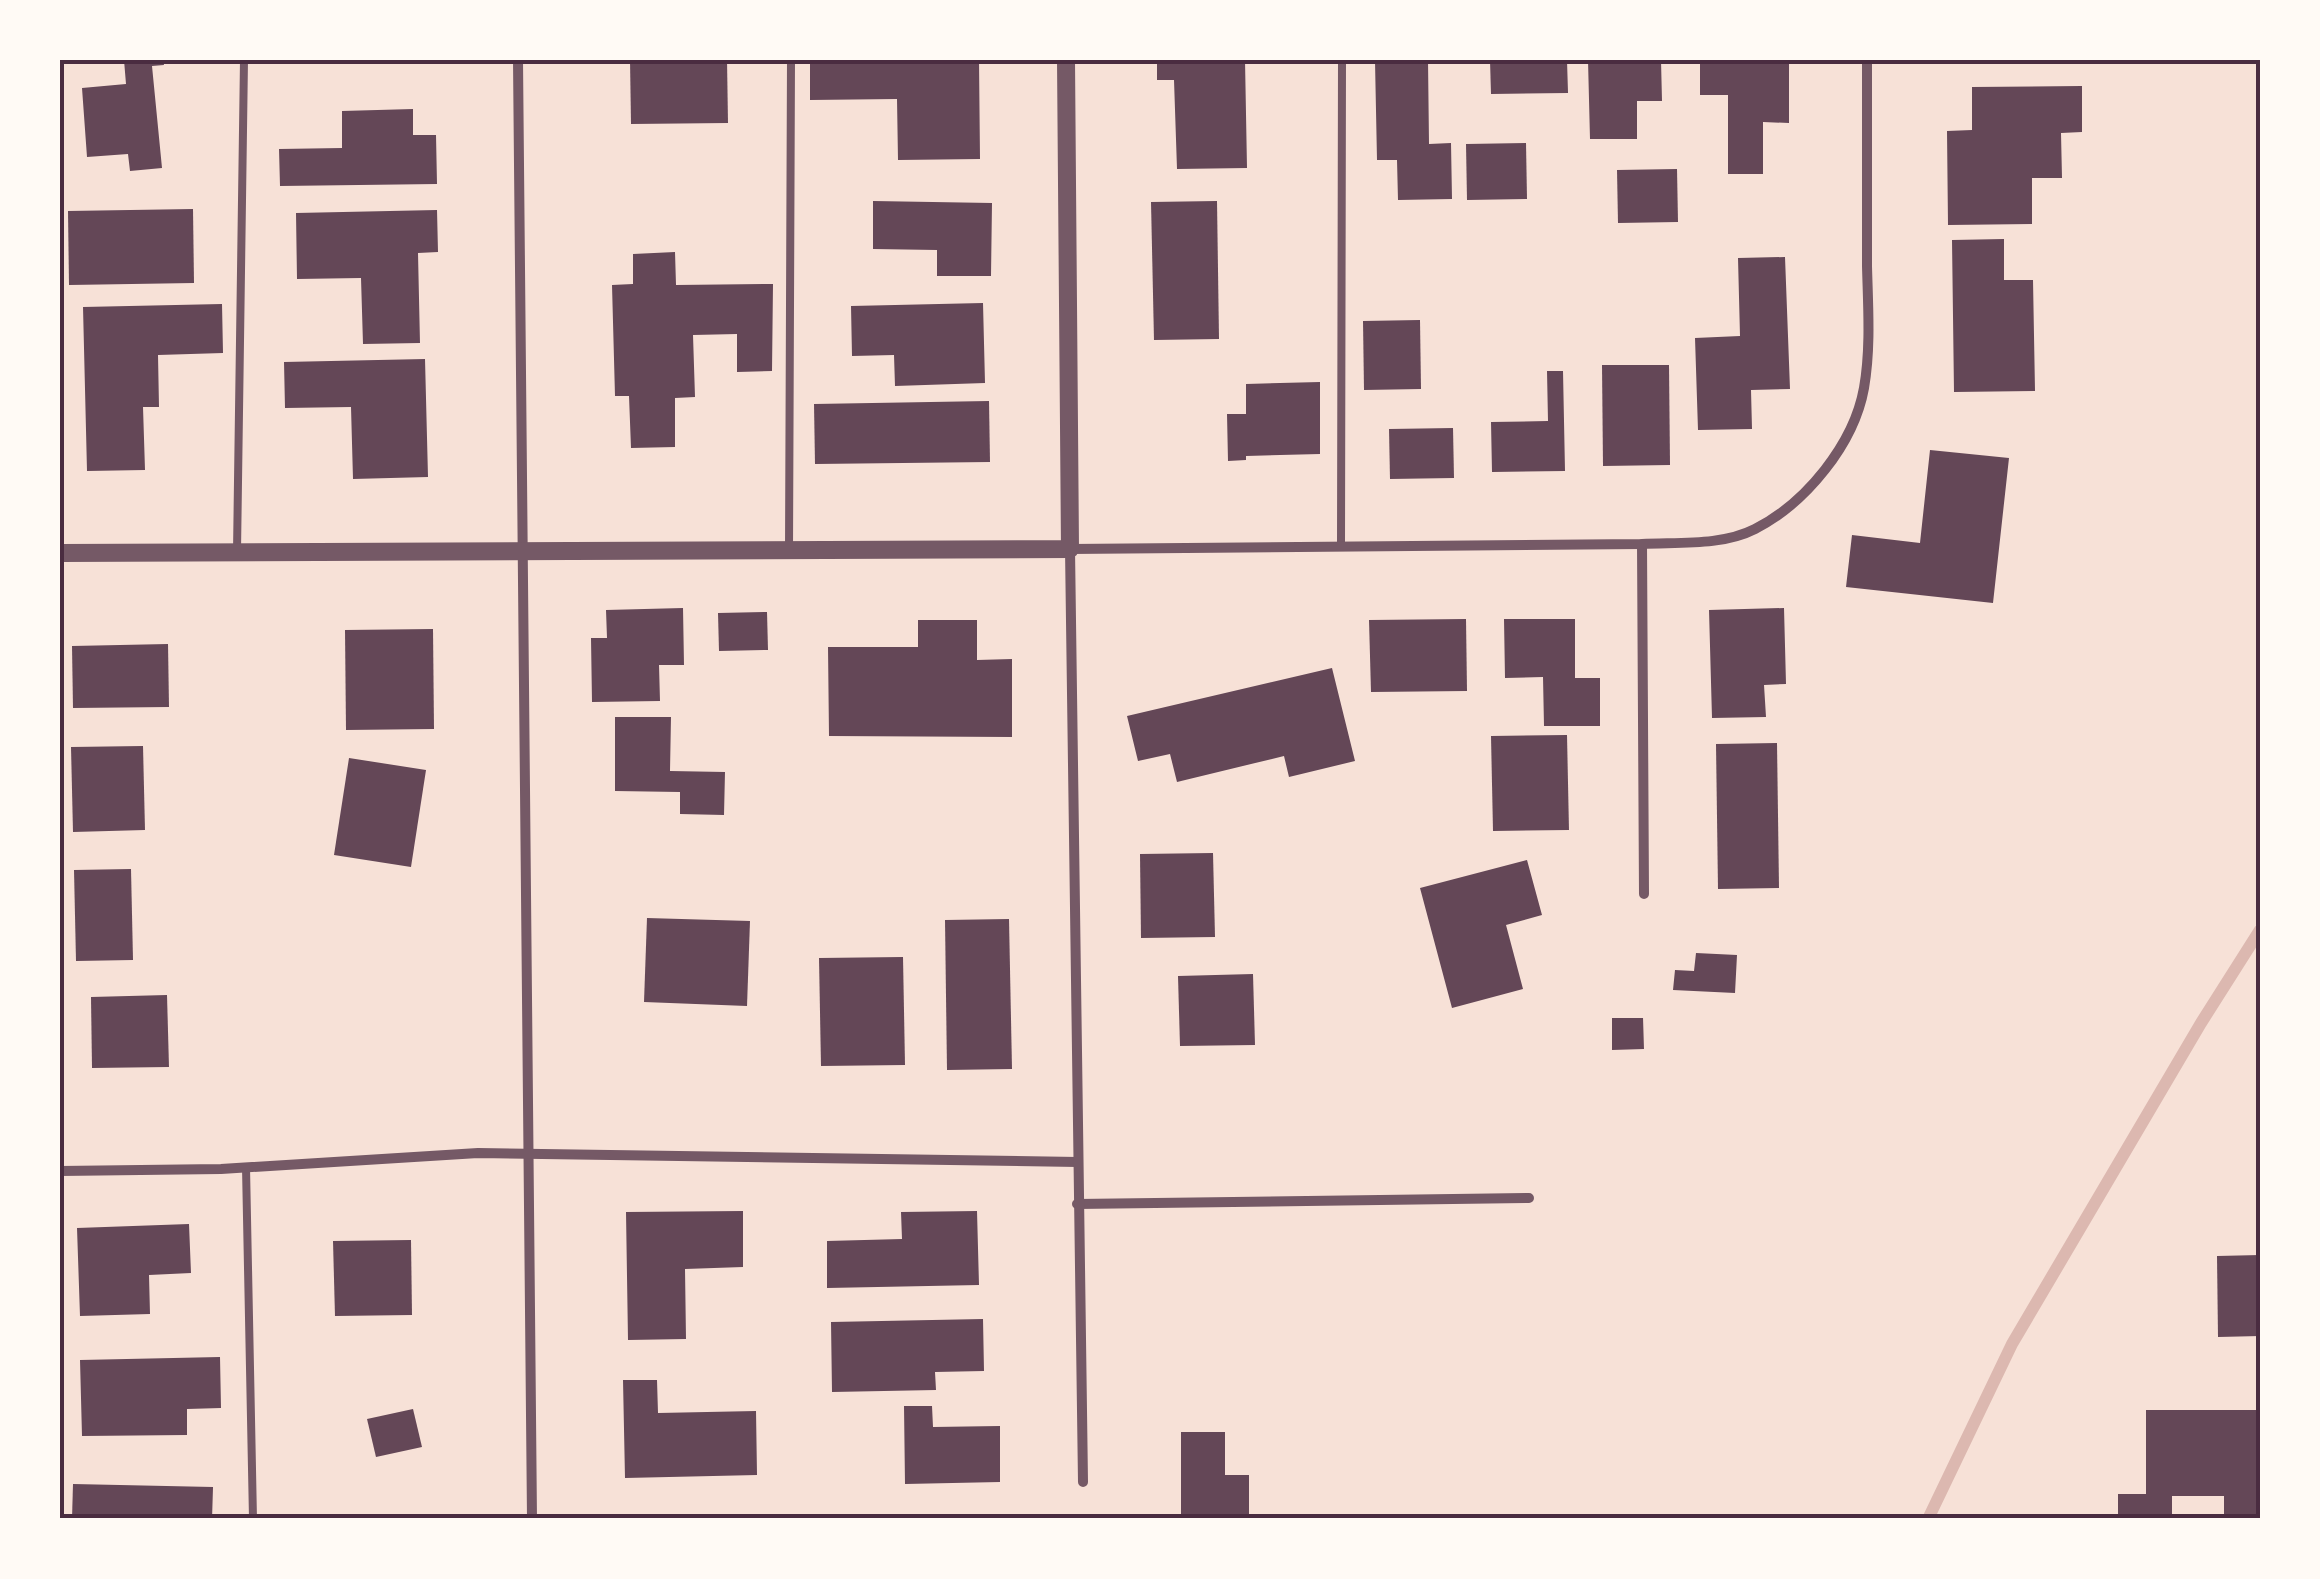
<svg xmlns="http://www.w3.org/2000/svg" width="2320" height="1579" viewBox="0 0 2320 1579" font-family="'Exo 2',sans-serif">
	<rect width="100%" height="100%" fill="#f7e1d7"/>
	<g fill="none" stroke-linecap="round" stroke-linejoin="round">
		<!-- stream -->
		<polyline stroke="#dcb8b0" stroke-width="12" points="1928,1519 2012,1344 2201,1023 2260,930"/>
	</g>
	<!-- building -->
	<g fill="#644757">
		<polygon points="124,60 163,60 164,65 152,66 162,168 130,171 128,154 87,157 82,88 126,84"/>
		<polygon points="630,60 727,60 728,123 631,124"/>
		<polygon points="810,60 979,60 980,159 898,160 897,99 810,100"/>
		<polygon points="1157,60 1245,60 1247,168 1177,169 1174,80 1157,80"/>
		<polygon points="1428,60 1429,144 1451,143 1452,199 1398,200 1397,160 1377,160 1375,61"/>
		<polygon points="1490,60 1567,60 1568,93 1491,94"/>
		<polygon points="1588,60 1661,60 1662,101 1637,101 1637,139 1590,139"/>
		<polygon points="1700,60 1789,60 1789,123 1763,122 1763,174 1728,174 1728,95 1700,95"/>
		<polygon points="1951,60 2016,60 2016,63 1951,64"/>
		<polygon points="2082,86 2082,132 2061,133 2062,178 2032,178 2032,224 1948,225 1947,131 1972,130 1972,87"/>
		<polygon points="413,109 413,135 436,135 437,184 280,186 279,149 342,148 342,111"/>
		<polygon points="1526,143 1527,199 1467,200 1466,144"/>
		<polygon points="1677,169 1678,222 1618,223 1617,170"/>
		<polygon points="873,201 992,203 991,276 937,276 937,250 873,249"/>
		<polygon points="1217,201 1219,339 1154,340 1151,202"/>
		<polygon points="193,209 194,283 69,285 68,211"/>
		<polygon points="437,210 438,252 418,253 420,343 363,344 361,278 297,279 296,213"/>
		<polygon points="2004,239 2004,280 2033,280 2035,391 1954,392 1952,240"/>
		<polygon points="675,252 676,285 773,284 772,371 737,372 737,334 693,335 695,397 675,398 675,447 631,448 629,396 615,396 612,285 633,284 633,254"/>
		<polygon points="1785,257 1790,389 1751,390 1752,429 1698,430 1695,338 1740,336 1738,258"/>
		<polygon points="983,303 985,383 895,386 894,355 852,356 851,306"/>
		<polygon points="222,304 223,353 158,355 159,407 143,407 145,470 87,471 83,307"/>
		<polygon points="1420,320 1421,389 1364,390 1363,321"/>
		<polygon points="425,359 428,477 353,479 351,407 285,408 284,362"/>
		<polygon points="1602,365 1669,365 1670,465 1603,466"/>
		<polygon points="1547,371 1563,371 1565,471 1492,472 1491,422 1548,421"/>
		<polygon points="1320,382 1320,454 1246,456 1246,460 1228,461 1227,414 1246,414 1246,384"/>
		<polygon points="989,401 990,462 815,464 814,404"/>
		<polygon points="1453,428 1454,478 1390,479 1389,429"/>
		<polygon points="1930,450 2009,458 1993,603 1846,587 1852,535 1920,543"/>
		<polygon points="683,608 684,665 659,665 660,701 592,702 591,638 607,638 606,610"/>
		<polygon points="1784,608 1786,684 1764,685 1766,717 1712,718 1709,610"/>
		<polygon points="767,612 768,650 719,651 718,613"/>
		<polygon points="1466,619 1467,691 1371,692 1369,620"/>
		<polygon points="1504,619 1575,619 1575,678 1600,678 1600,726 1544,726 1543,677 1505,678"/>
		<polygon points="918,620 977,620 977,660 1012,659 1012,737 829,736 828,647 918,647"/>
		<polygon points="433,629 434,729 346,730 345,630"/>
		<polygon points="168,644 169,707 73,708 72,646"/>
		<polygon points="1332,668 1355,761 1289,777 1284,756 1177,782 1170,754 1138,761 1127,716"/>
		<polygon points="615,717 671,717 670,771 725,772 724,815 680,814 680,792 615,791"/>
		<polygon points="1567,735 1569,830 1493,831 1491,736"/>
		<polygon points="1777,743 1779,888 1718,889 1716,744"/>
		<polygon points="143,746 145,830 73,832 71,747"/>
		<polygon points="349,758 426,770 411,867 334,855"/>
		<polygon points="1213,853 1215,937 1141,938 1140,854"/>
		<polygon points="1527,860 1542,915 1506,925 1523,989 1452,1008 1420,888"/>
		<polygon points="131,869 133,960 76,961 74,870"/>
		<polygon points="647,918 750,921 747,1006 644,1002"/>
		<polygon points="1009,919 1012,1069 947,1070 945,920"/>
		<polygon points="1696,953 1737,955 1735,993 1673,990 1675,970 1694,971"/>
		<polygon points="903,957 905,1065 821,1066 819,958"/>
		<polygon points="1253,974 1255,1045 1180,1046 1178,976"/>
		<polygon points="167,995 169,1067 92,1068 91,997"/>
		<polygon points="1612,1018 1643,1018 1644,1049 1612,1050"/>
		<polygon points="743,1211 743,1267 685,1269 686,1339 628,1340 626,1212"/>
		<polygon points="977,1211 979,1285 827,1288 827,1241 902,1239 901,1212"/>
		<polygon points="189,1224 191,1273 149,1275 150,1314 80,1316 77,1228"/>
		<polygon points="411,1240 412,1315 335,1316 333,1241"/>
		<polygon points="2260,1255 2260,1336 2218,1337 2217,1256"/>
		<polygon points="983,1319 984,1371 935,1372 936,1390 832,1392 831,1322"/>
		<polygon points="220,1357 221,1408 187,1409 187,1435 82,1436 80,1360"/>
		<polygon points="623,1380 657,1380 658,1413 756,1411 757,1475 625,1478"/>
		<polygon points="904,1406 932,1406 933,1427 1000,1426 1000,1482 905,1484"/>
		<polygon points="413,1409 422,1447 376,1457 367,1419"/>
		<polygon points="2146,1410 2260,1410 2260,1519 2224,1519 2224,1496 2172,1496 2172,1519 2118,1519 2118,1494 2146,1494"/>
		<polygon points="1181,1432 1225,1432 1225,1475 1249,1475 1249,1519 1181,1519"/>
		<polygon points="73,1484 213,1487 212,1519 72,1519"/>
	</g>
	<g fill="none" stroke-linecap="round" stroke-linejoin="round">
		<!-- service -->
		<g stroke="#755966" stroke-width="8">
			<polyline points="1341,545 1342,60"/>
			<polyline points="789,550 791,60"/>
			<polyline points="237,552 244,60"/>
			<polyline points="246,1167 253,1519"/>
		</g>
		<!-- minor -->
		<g stroke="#755966" stroke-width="10">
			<polyline points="518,60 532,1519"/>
			<polyline points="1642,544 1644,894"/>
			<polyline points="60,1171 221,1169 478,1153 1078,1162"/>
			<polyline points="1077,1204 1529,1198"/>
			<path d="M 1083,1482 L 1070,549 L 1642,544 C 1678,542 1722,546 1755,529 C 1806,503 1854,444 1864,388 C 1871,348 1868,306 1867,266 C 1867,197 1867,129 1867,60"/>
		</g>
		<!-- tertiary -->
		<polyline stroke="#755966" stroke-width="18" points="60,553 1070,549 1066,60"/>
	</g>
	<!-- border -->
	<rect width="2320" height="1579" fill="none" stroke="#fffaf5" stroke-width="125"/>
	<rect x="62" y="62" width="2196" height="1454" fill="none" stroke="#4a2c40" stroke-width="4"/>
</svg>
